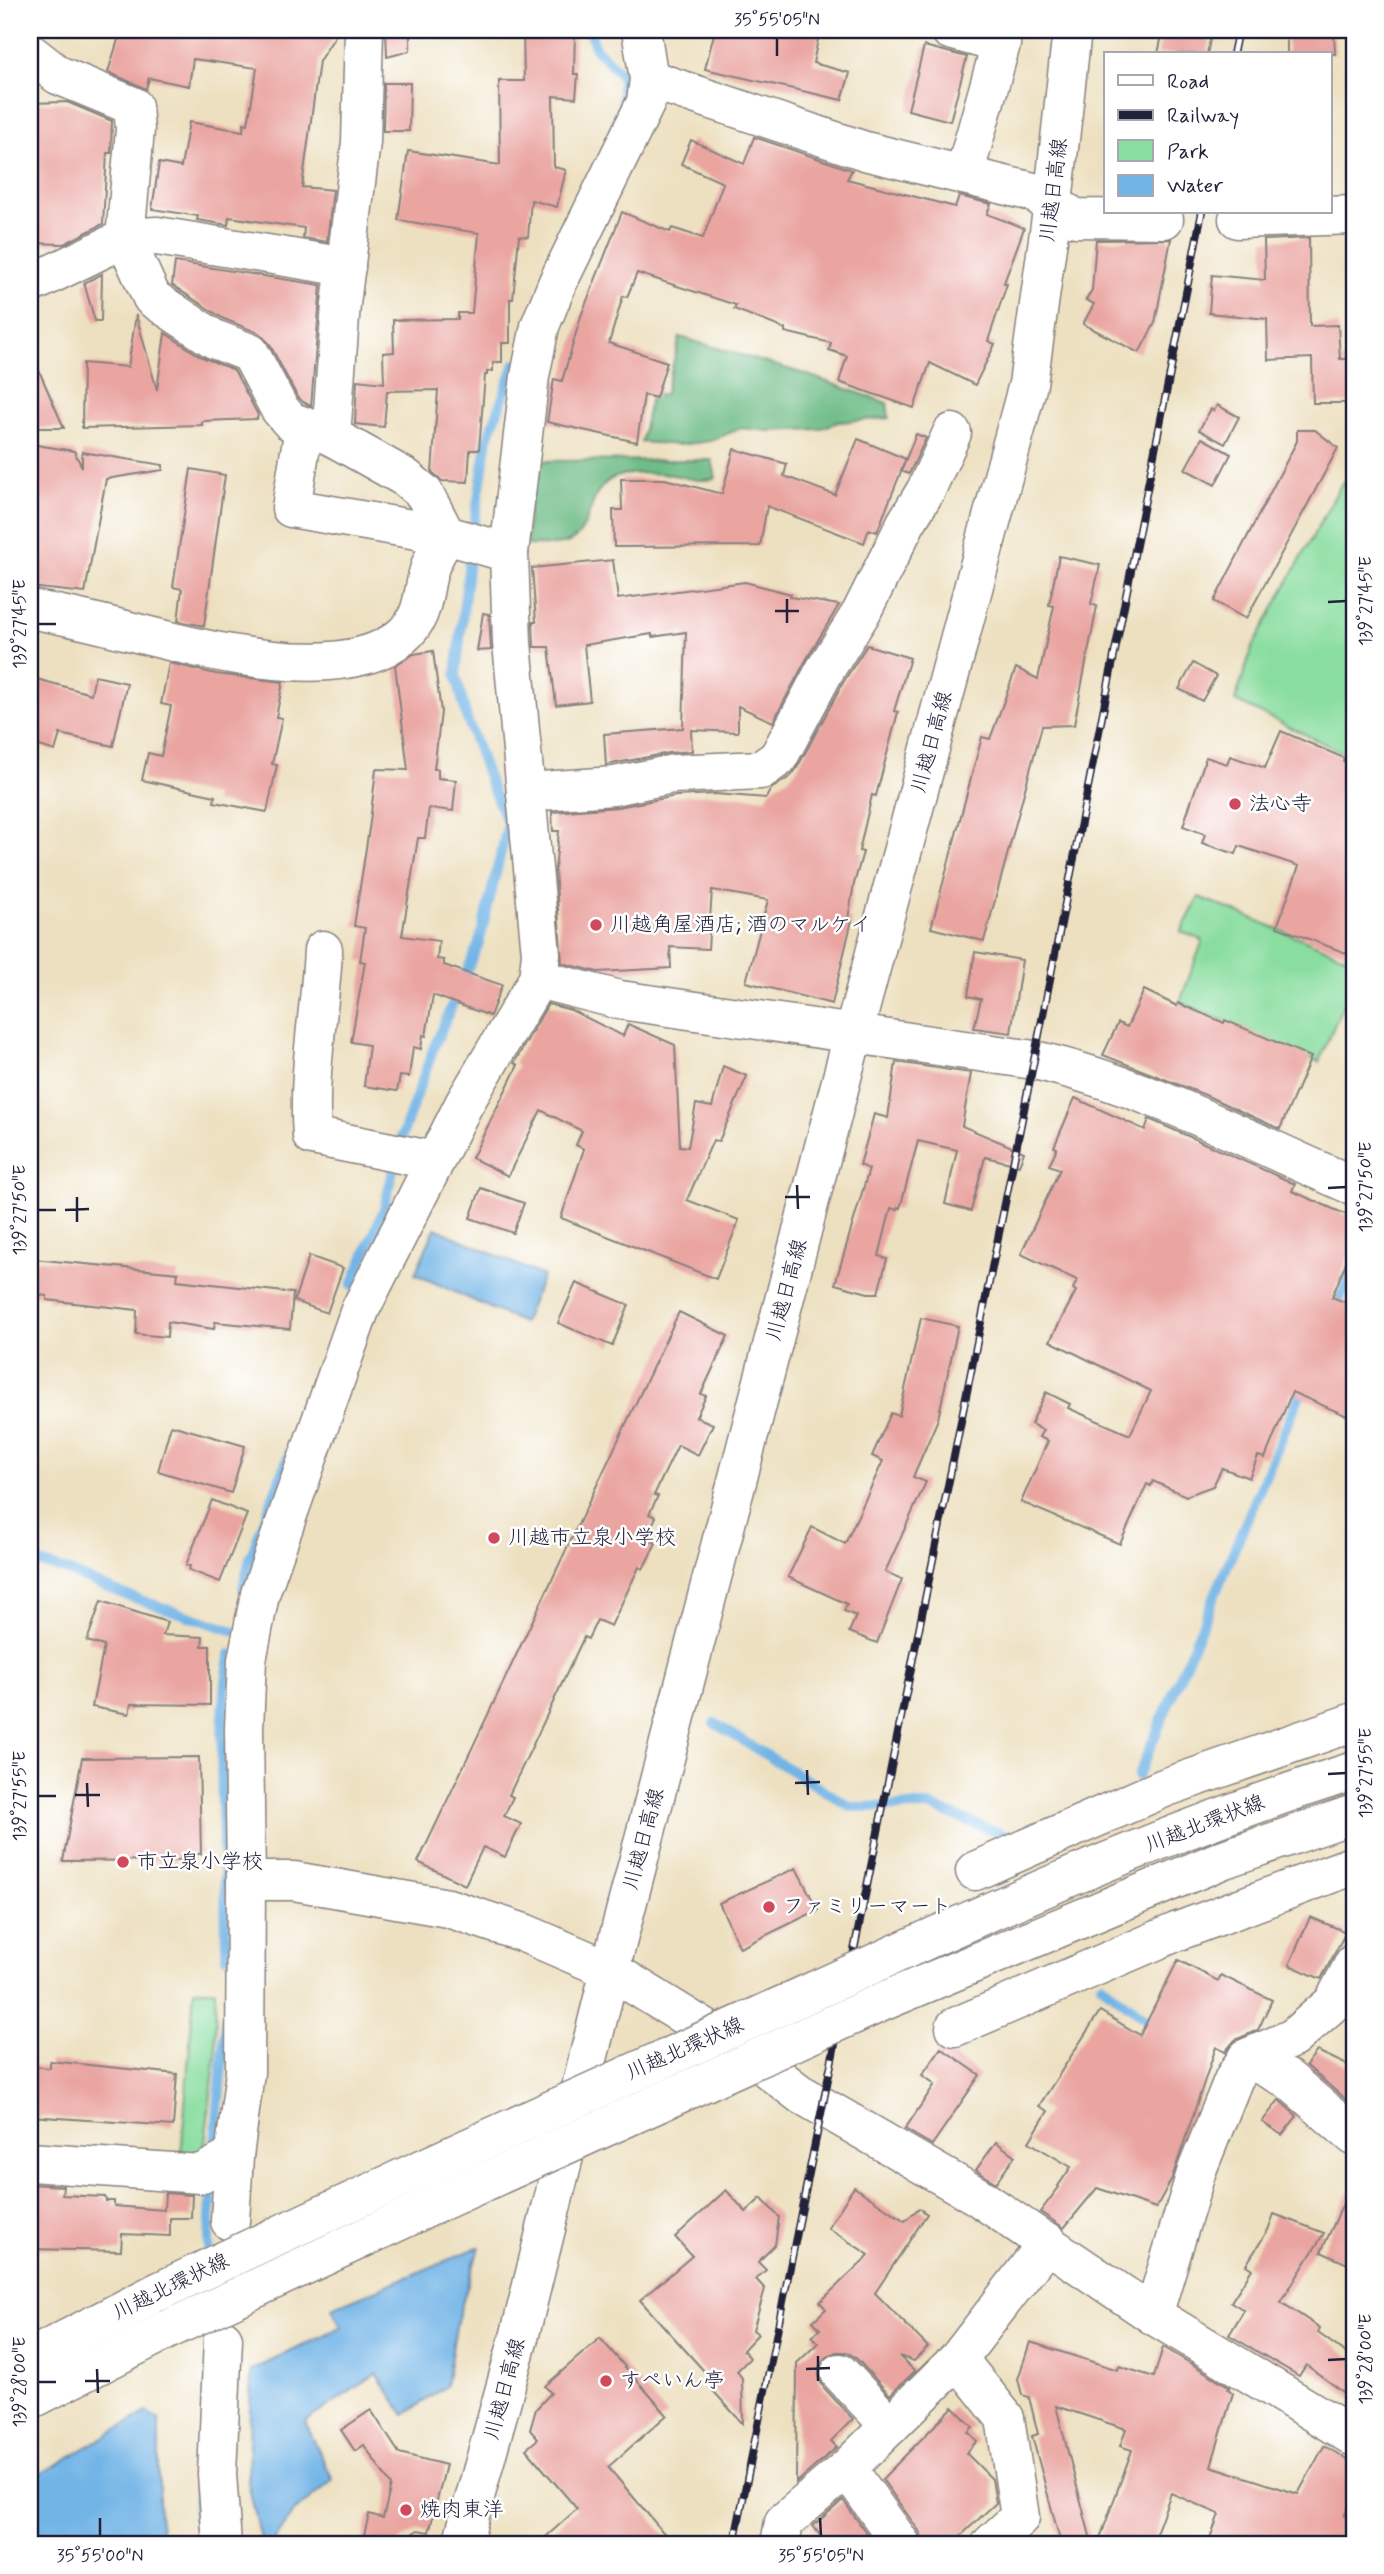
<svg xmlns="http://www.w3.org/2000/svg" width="1384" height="2574" viewBox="0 0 1384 2574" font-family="Mynerve,'Klee One',sans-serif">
	<rect width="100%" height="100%" fill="#fff"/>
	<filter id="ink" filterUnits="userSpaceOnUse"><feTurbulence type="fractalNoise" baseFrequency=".0143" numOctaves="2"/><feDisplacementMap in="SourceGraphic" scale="14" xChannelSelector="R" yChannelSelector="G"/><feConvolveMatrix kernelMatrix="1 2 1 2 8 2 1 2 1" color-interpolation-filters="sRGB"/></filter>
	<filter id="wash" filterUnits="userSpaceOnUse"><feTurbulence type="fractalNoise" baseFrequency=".00686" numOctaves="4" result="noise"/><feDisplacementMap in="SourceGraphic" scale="28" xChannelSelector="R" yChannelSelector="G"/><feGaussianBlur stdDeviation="1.57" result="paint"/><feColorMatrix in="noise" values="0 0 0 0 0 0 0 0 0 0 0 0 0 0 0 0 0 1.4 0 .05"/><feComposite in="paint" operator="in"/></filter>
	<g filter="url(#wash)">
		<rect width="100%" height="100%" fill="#ede0c0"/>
		<!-- green -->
		<g fill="#88dd9f" stroke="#55806d" stroke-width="2">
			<polygon points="1343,481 1354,492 1354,758 1235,701 1252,648"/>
			<polygon points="1199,897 1354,960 1354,978 1319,1062 1180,1002 1203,940 1181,932"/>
			<polygon points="194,1990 215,1990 216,2053 203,2158 181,2157"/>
		</g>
		<!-- forest -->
		<g fill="#6ebc86" stroke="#486f60" stroke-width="2">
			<polygon points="680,337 808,375 887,403 889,418 838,422 819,429 769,431 741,428 710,441 679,445 641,442 651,396 665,394"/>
			<path d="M 712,460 L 716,478 C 701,483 688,478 673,475 C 658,473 634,472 619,476 C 585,485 595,531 569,542 C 558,547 538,545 526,545 L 533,461 Z"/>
		</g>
		<!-- water -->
		<g fill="#71b4e6" stroke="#4a6b90" stroke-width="2">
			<polygon points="435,1228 543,1276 523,1323 415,1274"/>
			<polygon points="479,2247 457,2321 446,2386 405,2415 376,2374 305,2422 333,2480 293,2513 272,2544 262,2544 248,2483 251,2371 341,2327 332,2308"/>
			<polygon points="147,2412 159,2419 159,2515 163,2544 30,2544 30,2480"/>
		</g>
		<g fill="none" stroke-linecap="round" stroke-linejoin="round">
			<!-- stream -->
			<g stroke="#71b4e6" stroke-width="10">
				<polyline points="590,30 595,48 622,75 623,105 618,118"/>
				<polyline points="472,536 488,438 515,364"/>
				<polyline points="398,1147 434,1047 479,943 508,824 491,786 467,719 456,675 470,551"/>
				<polyline points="352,1285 384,1209 395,1161"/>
				<polyline points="1335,1310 1354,1266"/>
				<polyline points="30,1560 67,1571 125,1595 234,1631"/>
				<polyline points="243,1588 250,1558 293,1444"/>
				<polyline points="714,1723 851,1807 929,1806 1010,1837"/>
				<polyline points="1138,1776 1304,1385"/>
				<path d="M 226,1957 C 227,1857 213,1754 230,1654"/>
				<polyline points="1101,1984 1158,2029"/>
				<polyline points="214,2156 226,2018"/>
				<polyline points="208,2258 212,2178"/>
				<polyline points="197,2522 199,2475"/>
			</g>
		</g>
		<g id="blocks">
			<!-- building -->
			<g fill="#eaa5a1">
				<polygon points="121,30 339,30 319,61 302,187 333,190 327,242 303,238 304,228 229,217 228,225 197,220 198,216 152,209 159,163 181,167 189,122 243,131 244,123 248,124 257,68 193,59 189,86 149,78 146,89 108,72"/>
				<polygon points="386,30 410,30 410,51 387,57"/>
				<polygon points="523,30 575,30 574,74 578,74 576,98 553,96 554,167 566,170 557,207 531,200 528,237 519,236 513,299 510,299 510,343 502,343 502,362 493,362 493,371 487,371 487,375 485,375 479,450 470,450 468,482 442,481 432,472 438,390 387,391 384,427 355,424 357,380 384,383 383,353 394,352 393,320 458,319 458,313 472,313 479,233 398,220 408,151 500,165 499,81 524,81"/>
				<polygon points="715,30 820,30 813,63 850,73 842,100 705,69"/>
				<polygon points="1163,30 1212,30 1207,54 1158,54"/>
				<polygon points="1287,30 1334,30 1335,54 1287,54"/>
				<polygon points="924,46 967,57 950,121 908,110"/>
				<polygon points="384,83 410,83 409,131 383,131"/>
				<polygon points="67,102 112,121 111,153 107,153 103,224 64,244 30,243 30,103"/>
				<polygon points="754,137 852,170 847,179 955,207 959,196 991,204 987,214 1024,228 1004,283 1007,284 988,341 995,344 975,385 930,363 914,408 839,382 847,356 829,350 831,343 785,332 785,329 734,309 736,305 637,273 627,297 623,296 609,343 667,362 656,398 644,395 637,442 547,422 554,379 562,381 581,316 622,212 670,232 672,228 703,238 723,183 681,164 691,140 744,164"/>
				<polygon points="1309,238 1310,326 1338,325 1340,359 1351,359 1352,403 1313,403 1312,358 1268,360 1267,319 1209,313 1212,275 1265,280 1264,240"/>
				<polygon points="1171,239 1155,323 1139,353 1083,324 1094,304 1086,300 1092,290 1096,240"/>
				<polygon points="175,262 321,285 311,406 303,402 297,396 269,343 259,333 224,319 172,285"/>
				<polygon points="102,274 101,321 95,321 84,283"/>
				<polygon points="136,315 157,390 165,333 202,357 234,370 258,415 257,419 202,421 202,425 82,428 83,363 128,367"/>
				<polygon points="30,350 64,428 30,428"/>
				<polygon points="1217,405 1239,417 1225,444 1199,430 1211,409 1214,411"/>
				<polygon points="1297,430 1315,430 1338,448 1246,619 1214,601 1297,441"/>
				<polygon points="916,434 926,438 909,474 901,471"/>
				<polygon points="1202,438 1231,454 1215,485 1185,469"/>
				<polygon points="858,439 906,459 877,532 869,529 864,543 767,506 760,546 614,547 613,510 622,510 621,479 665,479 722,494 734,449 787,464 784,476 835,495"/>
				<polygon points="30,444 74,451 82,467 82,452 163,465 163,470 106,479 85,593 30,587"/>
				<polygon points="191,469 225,475 204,626 178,621 182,589 173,587"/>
				<polygon points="1059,556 1100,565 1091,604 1097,606 1074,725 1042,726 984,941 931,928 982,737 990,739 1016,668 1038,679 1054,606 1049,605"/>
				<polygon points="613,560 618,599 745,582 791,594 790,597 839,605 806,660 773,722 738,706 738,732 691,730 692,751 669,753 606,765 604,734 683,728 686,632 652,637 652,634 584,645 590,701 556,705 549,647 534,647 533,622 536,622 532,568"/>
				<polygon points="483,613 489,614 491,650 477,651"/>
				<polygon points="867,645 910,658 894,711 898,712 876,796 872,795 859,851 863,852 854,884 848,919 852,920 832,1004 746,982 768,900 712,890 708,949 670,947 671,968 598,972 562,963 555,870 559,831 553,831 552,812 618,807 676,796 715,794 766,798 771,789 791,776 797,768 844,681"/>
				<polygon points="433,651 441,712 434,769 438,769 438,778 456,780 453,811 429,808 425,838 418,838 402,936 439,941 437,959 444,960 444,965 502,985 490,1016 433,995 426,1036 423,1035 421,1049 413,1047 409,1077 400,1076 397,1091 364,1086 369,1045 351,1042 365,962 360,961 365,928 354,926 370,822 376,769 408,770 395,665 414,654"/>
				<polygon points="169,663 216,674 283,682 276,717 282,718 272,764 277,765 267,812 214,802 215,796 142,780 148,753 161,756 171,706 161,704"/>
				<polygon points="1193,663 1216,676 1202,701 1179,689"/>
				<polygon points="95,676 127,683 113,746 60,734 55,751 30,743 30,677 91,694"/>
				<polygon points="1281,731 1344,758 1343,761 1354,765 1354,956 1277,927 1299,866 1239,846 1236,854 1202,843 1205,834 1183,826 1206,757 1227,764 1230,756 1265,768"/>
				<polygon points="975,952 1022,960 1011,1033 974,1028 981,999 968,996"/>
				<polygon points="1144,990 1177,1006 1178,1003 1224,1023 1225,1020 1311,1057 1280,1129 1205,1095 1103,1055 1118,1023 1127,1027"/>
				<polygon points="548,1004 571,1010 623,1036 628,1024 675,1045 680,1146 688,1147 696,1104 712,1107 723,1066 747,1076 719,1141 713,1140 687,1200 739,1220 716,1279 561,1218 584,1149 576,1145 582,1131 541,1110 508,1176 472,1158 518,1065 514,1063"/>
				<polygon points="896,1062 971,1073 962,1126 1024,1152 1019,1165 985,1157 971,1211 945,1204 957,1150 918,1141 900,1208 898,1207 897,1210 891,1208 879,1256 887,1259 878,1293 868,1293 835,1284 869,1169 860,1165 874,1114 888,1118"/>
				<polygon points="1075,1098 1145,1130 1149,1119 1188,1136 1295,1184 1292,1191 1354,1218 1354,1243 1332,1297 1354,1306 1354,1419 1292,1392 1265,1458 1258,1456 1249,1478 1222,1468 1213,1486 1186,1496 1153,1481 1151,1486 1147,1484 1120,1544 1021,1502 1048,1441 1039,1437 1043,1430 1031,1424 1046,1392 1070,1404 1068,1408 1130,1435 1151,1391 1050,1341 1076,1291 1073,1289 1077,1280 1021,1254 1060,1169 1049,1165 1057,1148 1054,1147"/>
				<polygon points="481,1188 524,1203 513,1233 470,1218"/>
				<polygon points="309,1256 343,1268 327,1313 294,1301"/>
				<polygon points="33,1259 178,1273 177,1280 293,1293 290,1329 215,1322 214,1329 168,1322 167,1337 136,1334 137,1310 47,1300 47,1296 30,1294"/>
				<polygon points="576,1283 629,1305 612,1346 558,1323"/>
				<polygon points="679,1312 728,1336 701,1394 706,1396 696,1417 713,1424 698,1455 678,1445 654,1495 658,1496 649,1514 656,1517 646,1538 656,1543 643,1569 639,1567 611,1626 597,1620 588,1639 584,1637 509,1795 513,1797 504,1816 521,1824 505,1857 483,1847 465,1885 418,1862"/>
				<polygon points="921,1318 958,1326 938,1419 913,1477 926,1482 885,1572 902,1579 877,1643 849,1632 856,1616 844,1611 847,1604 788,1577 812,1527 845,1544 883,1461 872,1456 891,1413 899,1416"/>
				<polygon points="171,1425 245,1446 231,1493 158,1471"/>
				<polygon points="212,1500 247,1514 220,1582 189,1570 190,1566 186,1565"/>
				<polygon points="101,1601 167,1622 163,1635 203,1637 202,1646 210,1646 210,1705 131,1704 129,1714 92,1707 104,1646 87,1641"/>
				<polygon points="199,1757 201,1854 181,1854 181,1860 63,1861 82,1758"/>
				<polygon points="796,1868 818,1910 740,1948 719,1903"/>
				<polygon points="1310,1917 1346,1932 1321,1979 1289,1965"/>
				<polygon points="1178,1960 1218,1981 1221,1975 1272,2000 1258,2030 1235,2040 1225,2052 1216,2047 1172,2178 1156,2208 1097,2188 1064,2228 1040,2212 1059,2187 1058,2186 1071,2167 1029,2142 1048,2111 1039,2106 1100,2011 1140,2035"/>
				<polygon points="941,2048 980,2075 932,2145 905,2129 935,2084 922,2075"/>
				<polygon points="1317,2051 1354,2068 1354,2107 1306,2065"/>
				<polygon points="50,2061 177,2074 173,2126 30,2116 30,2066 50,2068"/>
				<polygon points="1279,2100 1297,2116 1282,2135 1262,2122"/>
				<polygon points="996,2142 1015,2156 996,2183 976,2170"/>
				<polygon points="1354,2180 1354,2267 1321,2252"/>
				<polygon points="30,2184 63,2186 62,2195 105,2197 106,2201 114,2201 114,2206 164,2210 165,2193 192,2195 191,2218 170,2218 170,2236 122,2234 121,2251 30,2249"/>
				<polygon points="854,2187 905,2221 919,2208 927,2214 875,2293 928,2347 914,2361 899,2356 915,2371 890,2395 856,2358 847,2352 836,2352 825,2358 819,2367 819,2379 824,2388 853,2419 831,2441 837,2447 796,2483 797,2363 818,2343 812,2337 820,2329 813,2321 826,2309 820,2302 869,2255 828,2228"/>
				<polygon points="726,2190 746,2212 761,2198 779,2217 775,2245 758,2262 766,2270 756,2279 765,2289 753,2330 758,2334 743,2350 750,2358 737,2371 742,2378 743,2424 708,2385 713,2381 640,2300 692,2256 675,2237"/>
				<polygon points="1274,2214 1324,2233 1281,2302 1320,2328 1318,2333 1354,2359 1354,2400 1306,2365 1299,2376 1229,2335 1244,2310 1231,2302 1252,2269 1246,2265 1268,2230"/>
				<polygon points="600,2338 667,2415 608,2467 673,2544 538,2544 577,2509 526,2449 538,2439 530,2430 536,2409 551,2393 545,2386"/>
				<polygon points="1030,2342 1118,2370 1119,2366 1154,2377 1163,2347 1230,2387 1228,2389 1233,2393 1211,2466 1298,2494 1324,2446 1354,2463 1354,2496 1344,2516 1349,2518 1348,2522 1354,2525 1347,2544 1208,2544 1219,2514 1171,2493 1152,2544 1098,2544 1132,2450 1120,2446 1126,2429 1056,2406 1092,2544 1061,2544 1032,2436 1038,2434 1029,2397 1022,2395 1018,2379"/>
				<polygon points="953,2407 973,2427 968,2432 977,2441 966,2453 992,2479 996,2503 952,2544 925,2544 919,2531 882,2479"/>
				<polygon points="371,2410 399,2453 446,2465 429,2532 418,2530 395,2544 362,2544 369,2514 383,2518 391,2485 364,2445 355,2451 341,2430"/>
				<polygon points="843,2500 874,2544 827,2544 813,2526"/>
			</g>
		</g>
	</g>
	<g filter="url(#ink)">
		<use href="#blocks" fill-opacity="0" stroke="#88817e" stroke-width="2"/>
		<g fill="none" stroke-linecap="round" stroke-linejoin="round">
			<!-- minor casing -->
			<g stroke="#88817e" stroke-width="41">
				<g id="minor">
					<polyline points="950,30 1001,44 964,175"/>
					<polyline points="30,53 58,75 133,106 135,130 125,238 152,298 214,339 250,353 279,408 290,421 331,436 406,478 424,493 446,535"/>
					<polyline points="649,79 865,151 1033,192 1075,218 1164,219"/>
					<polyline points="1238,219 1354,215"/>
					<polyline points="37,281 125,238 157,236 346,267"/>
					<polyline points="304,427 291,508 446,535"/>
					<polyline points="331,436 341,304 361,142 364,30"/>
					<path d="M 30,609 C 58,614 85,620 113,627 C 185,645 340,690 402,636 C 427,615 421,590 431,564 C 435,554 441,545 446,535 L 509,553"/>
					<polyline points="526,792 614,786 673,774 761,770 778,758 825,670 861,613 906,523 926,490 952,433"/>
					<path d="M 323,950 C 320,1013 307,1073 312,1136 L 435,1161"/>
					<path d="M 538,979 L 620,1000 L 1034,1060 C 1146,1085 1249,1141 1354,1186"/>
					<polyline points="975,1871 1164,1788 1354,1722"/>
					<polyline points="246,1881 294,1881 448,1908 524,1933 610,1970 756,2060 799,2093 977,2196 1153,2315 1354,2437"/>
					<polyline points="955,2027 1176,1932 1354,1865"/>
					<polyline points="1247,2058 1288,2079 1354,2136"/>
					<polyline points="30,2162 200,2174 234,2156"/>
					<polyline points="230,2221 234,2156 245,2072 246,1881 244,1728 247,1660 260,1594 360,1310 464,1104 538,979 541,954 512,643 509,553 530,376 540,326 558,282 646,102 649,79 641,30"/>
					<polyline points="1153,2315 1197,2170 1234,2078 1247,2058 1293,2038 1333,2003 1354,1963"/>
					<polyline points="958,2359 1005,2418 1020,2517 991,2544"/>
					<polyline points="840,2373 890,2426"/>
					<polyline points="847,2468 901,2544"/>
					<polyline points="222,2544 217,2474 223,2339"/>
					<polyline points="780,2544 784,2522 847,2468 958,2359 1048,2242"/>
				</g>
			</g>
			<!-- major casing -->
			<g stroke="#88817e" stroke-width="41">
				<g id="major">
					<polyline points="30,2358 158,2292"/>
					<polyline points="30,2400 169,2329"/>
					<polyline points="462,2544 520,2334 610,1970 853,1035 1028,384 1053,203 1072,30"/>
				</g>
			</g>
			<!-- minor -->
			<use href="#minor" stroke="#fff" stroke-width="38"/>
			<!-- major -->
			<use href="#major" stroke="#fff" stroke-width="38"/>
			<!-- rail casing -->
			<g stroke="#22223b" stroke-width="8">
				<g id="rail">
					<polyline points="1233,54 1238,30"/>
					<polyline points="734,2544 1034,1060 1202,212"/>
				</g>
			</g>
			<!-- rail -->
			<use href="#rail" stroke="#fff" stroke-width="5" stroke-dasharray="16" stroke-linecap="butt"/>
			<!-- major-bridge casing -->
			<g stroke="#88817e" stroke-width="41" stroke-linecap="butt">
				<g id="major-bridge">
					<path d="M 158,2292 C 361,2195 567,2103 772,2010 C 963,1923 1154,1834 1354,1771"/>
					<polyline points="169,2329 442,2201 884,2001 1224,1859 1354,1814"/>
				</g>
			</g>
			<!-- major-bridge -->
			<use href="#major-bridge" stroke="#fff" stroke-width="38"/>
		</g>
	</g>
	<!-- ticks -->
	<path fill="none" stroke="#22223b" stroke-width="2.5" d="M 777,38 L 777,56M 787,599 L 787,623M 1328,602 L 1346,601M 775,611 L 799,611M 38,624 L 56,624M 797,1185 L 798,1209M 1328,1188 L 1346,1187M 77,1197 L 77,1222M 785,1197 L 810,1197M 38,1210 L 56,1210M 65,1210 L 89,1209M 807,1770 L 808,1795M 1328,1774 L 1346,1773M 87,1783 L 88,1807M 795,1783 L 820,1782M 75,1795 L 100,1795M 38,1796 L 56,1796M 818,2356 L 818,2381M 1328,2360 L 1346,2359M 97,2369 L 98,2393M 806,2369 L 830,2368M 85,2381 L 110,2381M 38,2382 L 56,2382M 100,2518 L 100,2536M 820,2518 L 821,2536"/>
	<!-- markers -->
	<g fill="#d1495b" stroke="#fff" stroke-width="2.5">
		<circle cx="1235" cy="804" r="7"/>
		<circle cx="596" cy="925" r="7"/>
		<circle cx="494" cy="1538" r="7"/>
		<circle cx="123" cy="1862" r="7"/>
		<circle cx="769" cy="1907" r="7"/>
		<circle cx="606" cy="2381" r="7"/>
		<circle cx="406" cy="2510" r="7"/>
	</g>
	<g text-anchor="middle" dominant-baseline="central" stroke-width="5" stroke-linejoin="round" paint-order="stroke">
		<!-- street labels -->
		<g font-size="21" fill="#22223b" stroke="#fff">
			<text transform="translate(1054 190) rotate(-83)">川越日高線</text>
			<text transform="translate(932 742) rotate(-75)">川越日高線</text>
			<text transform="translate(787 1290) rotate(-75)">川越日高線</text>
			<text transform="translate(1205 1824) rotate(-21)">川越北環状線</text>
			<text transform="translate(644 1839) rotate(-75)">川越日高線</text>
			<text transform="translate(685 2049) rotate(-24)">川越北環状線</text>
			<text transform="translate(171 2287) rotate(-26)">川越北環状線</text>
			<text transform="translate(505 2389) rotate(-75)">川越日高線</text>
		</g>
		<!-- poi labels -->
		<g font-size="21" fill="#22223b" stroke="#fff" text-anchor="start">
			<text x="1249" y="804">法心寺</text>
			<text x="610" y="925">川越角屋酒店; 酒のマルケイ</text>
			<text x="508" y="1538">川越市立泉小学校</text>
			<text x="137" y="1862">市立泉小学校</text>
			<text x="783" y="1907">ファミリーマート</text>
			<text x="620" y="2381">すぺいん亭</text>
			<text x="420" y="2510">焼肉東洋</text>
		</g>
	</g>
	<!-- margin -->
	<rect width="1384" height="2574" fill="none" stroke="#fff" stroke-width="77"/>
	<!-- legend -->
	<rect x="1104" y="52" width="228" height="161" fill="#ffffff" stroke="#a7a7b1" stroke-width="2"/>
	<rect x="1118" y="75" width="35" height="10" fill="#ffffff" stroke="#a7a7b1" stroke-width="2"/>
	<text x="1167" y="88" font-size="21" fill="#22223b">Road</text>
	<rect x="1118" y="110" width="35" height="10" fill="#22223b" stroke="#a7a7b1" stroke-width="2"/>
	<text x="1167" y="122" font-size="21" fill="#22223b">Railway</text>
	<rect x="1118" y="140" width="35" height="21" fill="#88dd9f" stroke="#a7a7b1" stroke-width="2"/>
	<text x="1167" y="158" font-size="21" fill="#22223b">Park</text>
	<rect x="1118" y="175" width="35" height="21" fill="#71b4e6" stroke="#a7a7b1" stroke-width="2"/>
	<text x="1167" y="192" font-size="21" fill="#22223b">Water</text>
	<rect x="38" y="38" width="1308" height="2498" fill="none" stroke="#22223b" stroke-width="2.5"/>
	<g font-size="18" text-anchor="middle" fill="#22223b">
		<text x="777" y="25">35°55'05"N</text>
		<text transform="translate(1365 601) rotate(-90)" y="6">139°27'45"E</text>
		<text transform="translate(19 624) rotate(-90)" y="6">139°27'45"E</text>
		<text transform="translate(1365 1187) rotate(-90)" y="6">139°27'50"E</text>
		<text transform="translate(19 1210) rotate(-90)" y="6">139°27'50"E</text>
		<text transform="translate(1365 1773) rotate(-90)" y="6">139°27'55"E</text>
		<text transform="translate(19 1796) rotate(-90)" y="6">139°27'55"E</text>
		<text transform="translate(1365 2359) rotate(-90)" y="6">139°28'00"E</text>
		<text transform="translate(19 2382) rotate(-90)" y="6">139°28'00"E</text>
		<text x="100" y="2561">35°55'00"N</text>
		<text x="821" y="2561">35°55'05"N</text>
	</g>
</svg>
